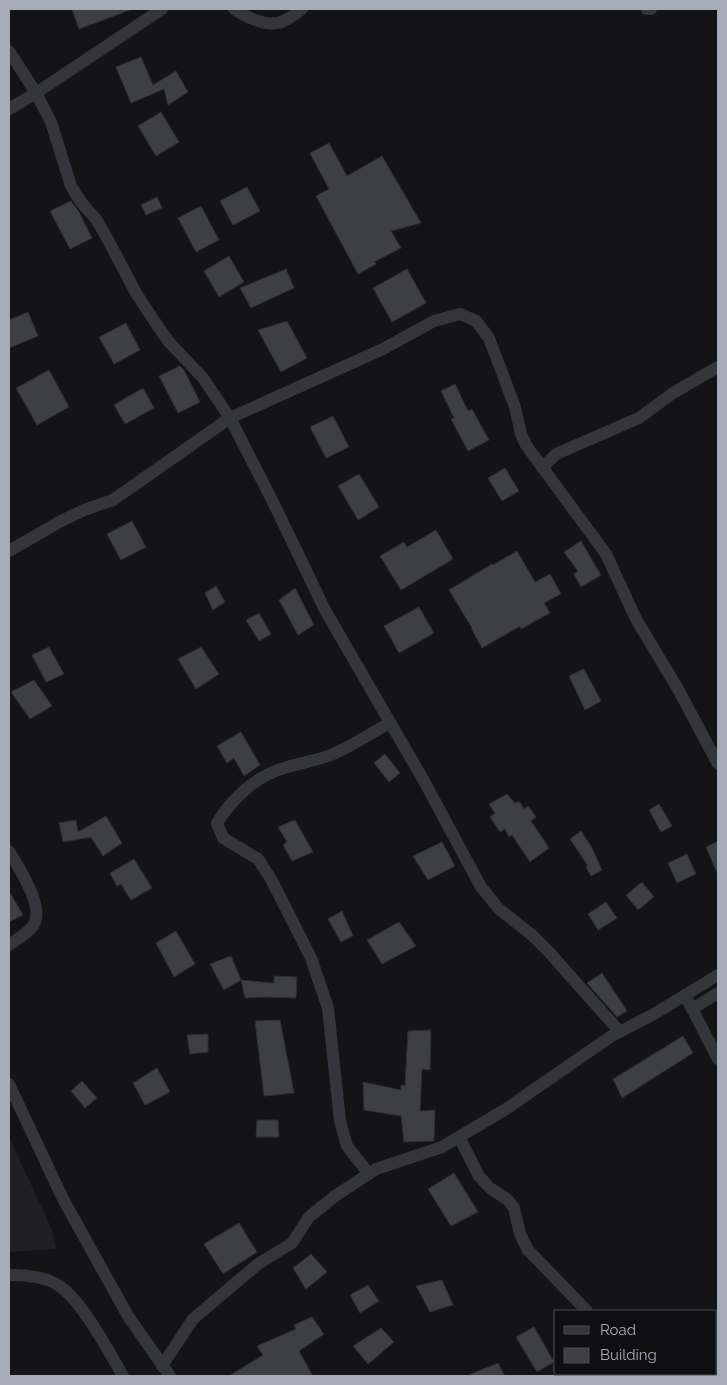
<svg xmlns="http://www.w3.org/2000/svg" width="727" height="1385" viewBox="0 0 727 1385" font-family="Raleway,sans-serif">
	<rect width="100%" height="100%" fill="#141416"/>
	<!-- built -->
	<polygon fill="#202023" points="9,1137 53,1232 56,1249 9,1252"/>
	<!-- building -->
	<g fill="#3e3f43" stroke="#2e2e32">
		<polygon points="72,9 129,9 130,10 79,29"/>
		<polygon points="141,57 153,85 176,71 188,92 168,105 164,89 131,103 116,67"/>
		<polygon points="161,112 179,142 156,156 138,126"/>
		<polygon points="329,143 347,176 382,156 421,223 391,231 401,248 374,262 376,264 358,274 316,196 329,189 310,153"/>
		<polygon points="247,187 260,211 233,225 220,201"/>
		<polygon points="157,197 162,208 146,215 141,205"/>
		<polygon points="71,201 79,212 92,238 70,249 50,211"/>
		<polygon points="201,206 219,240 196,252 178,218"/>
		<polygon points="229,256 244,282 219,297 204,271"/>
		<polygon points="286,269 294,288 251,308 240,288"/>
		<polygon points="407,269 426,303 392,322 373,288"/>
		<polygon points="28,312 38,336 9,348 9,320"/>
		<polygon points="287,321 307,358 281,372 258,330"/>
		<polygon points="126,323 140,350 114,364 99,337"/>
		<polygon points="180,366 184,370 200,402 178,413 159,376"/>
		<polygon points="49,370 69,407 37,425 16,388"/>
		<polygon points="455,384 468,411 472,409 489,440 468,451 451,419 454,418 441,391"/>
		<polygon points="143,388 154,408 125,424 114,405"/>
		<polygon points="333,416 349,447 326,458 310,427"/>
		<polygon points="505,468 519,491 502,501 488,478"/>
		<polygon points="359,474 379,507 358,520 338,486"/>
		<polygon points="132,521 146,547 121,560 107,534"/>
		<polygon points="436,530 453,559 401,590 380,556 404,542 407,547"/>
		<polygon points="581,541 601,575 581,587 574,574 578,571 564,552"/>
		<polygon points="517,551 535,582 550,574 561,594 544,603 550,613 521,629 520,626 482,648 471,628 472,628 449,590 492,564 493,565"/>
		<polygon points="216,586 225,602 213,610 205,593"/>
		<polygon points="295,588 314,625 298,635 279,600"/>
		<polygon points="419,607 434,633 399,653 384,626"/>
		<polygon points="259,613 271,634 259,641 246,620"/>
		<polygon points="49,647 64,674 46,682 32,655"/>
		<polygon points="201,647 219,674 196,689 178,659"/>
		<polygon points="584,669 601,701 585,710 569,676"/>
		<polygon points="34,680 52,706 30,719 11,692"/>
		<polygon points="241,732 260,765 244,776 234,758 227,763 217,746"/>
		<polygon points="385,754 400,773 389,782 374,763"/>
		<polygon points="507,794 515,803 520,802 524,809 528,806 536,817 531,821 549,848 530,862 512,835 509,837 505,829 500,832 490,817 495,813 489,804"/>
		<polygon points="659,804 672,826 661,832 649,810"/>
		<polygon points="106,816 122,843 103,856 91,837 63,842 59,823 76,820 78,832"/>
		<polygon points="295,820 313,852 292,861 283,845 287,842 278,827"/>
		<polygon points="581,831 591,846 602,870 591,876 586,867 588,866 570,839"/>
		<polygon points="718,841 718,875 706,847"/>
		<polygon points="442,842 455,866 428,880 413,856"/>
		<polygon points="687,854 696,874 677,883 668,863"/>
		<polygon points="134,859 152,888 131,900 121,884 117,886 110,873"/>
		<polygon points="642,882 654,897 638,910 626,895"/>
		<polygon points="9,891 23,915 9,922"/>
		<polygon points="606,902 617,918 598,930 588,914"/>
		<polygon points="342,911 353,936 341,942 328,919"/>
		<polygon points="399,922 416,946 382,964 367,940"/>
		<polygon points="176,931 195,964 174,977 156,943"/>
		<polygon points="231,956 241,980 224,990 210,964"/>
		<polygon points="602,973 627,1011 617,1017 587,983"/>
		<polygon points="274,976 297,977 296,998 266,997 245,998 241,980 274,983"/>
		<polygon points="280,1020 294,1093 264,1096 255,1021"/>
		<polygon points="431,1030 430,1070 422,1069 420,1111 435,1110 434,1141 404,1142 401,1116 364,1110 363,1082 401,1090 401,1085 405,1086 408,1031"/>
		<polygon points="208,1034 208,1052 190,1054 187,1035"/>
		<polygon points="683,1036 693,1053 622,1098 613,1079"/>
		<polygon points="157,1068 170,1092 145,1105 133,1083"/>
		<polygon points="82,1081 97,1098 85,1108 71,1091"/>
		<polygon points="257,1120 278,1120 279,1137 256,1137"/>
		<polygon points="454,1173 478,1212 451,1226 428,1189"/>
		<polygon points="239,1223 257,1252 223,1274 204,1244"/>
		<polygon points="311,1254 327,1272 306,1289 293,1268"/>
		<polygon points="442,1280 453,1305 430,1312 416,1286"/>
		<polygon points="368,1285 379,1301 360,1313 350,1295"/>
		<polygon points="312,1317 324,1334 299,1351 313,1376 229,1376 263,1355 257,1346 296,1329 294,1325"/>
		<polygon points="534,1327 554,1362 537,1372 516,1337"/>
		<polygon points="381,1328 394,1342 368,1364 353,1346"/>
		<polygon points="498,1363 505,1376 466,1376"/>
	</g>
	<g fill="none" stroke-linecap="round" stroke-linejoin="round">
		<!-- minor -->
		<g stroke="#35363c" stroke-width="12">
			<path d="M 234,9 C 245,16 263,26 277,23 C 286,22 295,14 302,9"/>
			<polyline points="647,9 651,9"/>
			<polyline points="9,51 36,93 51,122 71,186 81,202 96,219 107,238 136,293 155,322 169,342 203,378 230,418 274,504 325,610 424,781 481,887 499,909 532,935 549,952 620,1032"/>
			<polyline points="9,109 36,93 162,9"/>
			<polyline points="542,468 556,454 639,418 673,393 718,367"/>
			<polyline points="9,551 61,521 84,510 113,500 230,418 383,349 434,321 460,314 476,321 489,338 515,407 521,434 526,445 606,554 636,619 678,689 718,764"/>
			<path d="M 9,851 C 18,867 46,907 33,926 C 28,933 16,940 9,945"/>
			<polyline points="685,995 718,1059"/>
			<polyline points="692,1009 718,993"/>
			<polyline points="9,1084 63,1199 128,1316 170,1376"/>
			<polyline points="459,1137 479,1176 490,1188 508,1200 514,1208 520,1234 528,1250 587,1311"/>
			<path d="M 369,1174 L 347,1146 L 340,1121 L 328,1008 L 311,958 L 271,879 L 258,859 L 223,838 L 217,823 C 231,800 255,777 281,769 C 298,763 316,761 333,754 C 352,746 371,733 390,723"/>
			<path d="M 9,1275 C 25,1275 44,1276 58,1285 C 81,1299 109,1352 123,1376"/>
			<polyline points="162,1366 193,1319 258,1264 292,1243 309,1217 335,1196 376,1169 442,1147 506,1109 610,1037 654,1014 718,975"/>
			<polyline points="631,1374 632,1376"/>
		</g>
	</g>
	<!-- border -->
	<rect width="727" height="1385" fill="none" stroke="#a5abb7" stroke-width="20"/>
	<!-- legend -->
	<rect x="554" y="1310" width="162" height="65" fill="#0f0f11" stroke="#4b4d53"/>
	<rect x="564" y="1326" width="25" height="8" fill="#35363c" stroke="#4b4d53"/>
	<text x="600" y="1335" font-size="15" fill="#a5abb7">Road</text>
	<rect x="564" y="1348" width="25" height="15" fill="#3e3f43" stroke="#4b4d53"/>
	<text x="600" y="1360" font-size="15" fill="#a5abb7">Building</text>
</svg>
